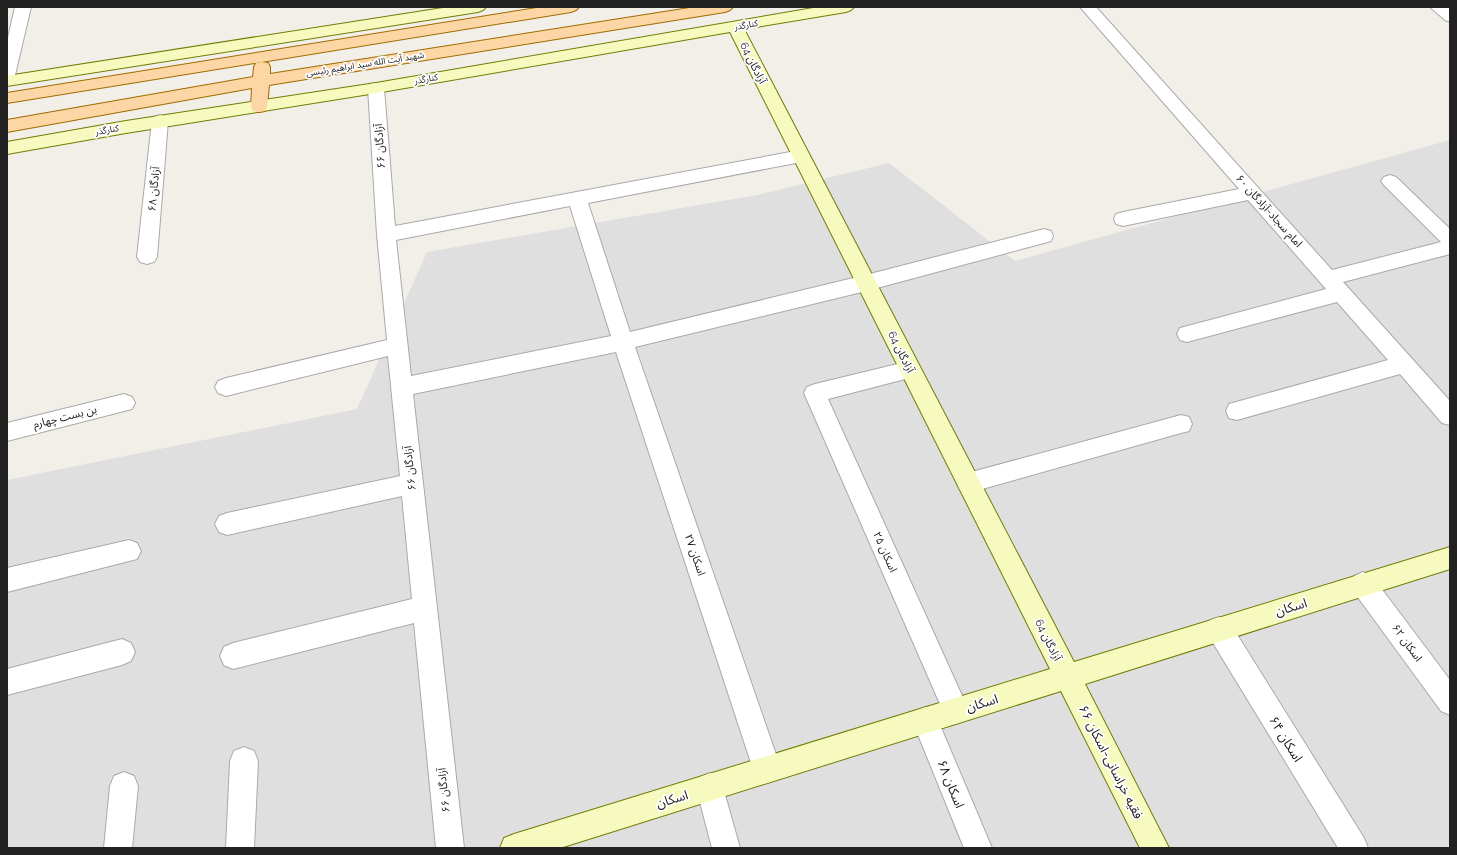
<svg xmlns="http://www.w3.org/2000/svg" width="1457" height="855" viewBox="0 0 1457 855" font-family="Raleway,'Noto Sans Arabic',sans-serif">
	<rect width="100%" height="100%" fill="#f2efe9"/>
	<!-- residential -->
	<polygon fill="#e0dfdf" points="1450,140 1450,848 7,848 7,480 357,409 427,252 757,195 889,163 1015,261"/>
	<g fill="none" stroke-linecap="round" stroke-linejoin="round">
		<!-- street casing -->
		<g stroke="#a9a9a9" stroke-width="2">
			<g id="street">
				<polygon points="15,7 31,7 15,75 13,79 7,80 7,42"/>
				<polygon points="1080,7 1096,7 1332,270 1441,242 1384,185 1381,181 1384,177 1390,175 1396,177 1450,229 1450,254 1343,282 1450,401 1450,425 1442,423 1400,374 1237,420 1229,418 1226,411 1229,404 1388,360 1337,302 1187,342 1180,340 1177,334 1180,328 1326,289 1248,200 1123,226 1116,224 1114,219 1116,214 1123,212 1239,189"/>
				<polygon points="1430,7 1447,7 1450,9 1450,22 1445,20"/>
				<path d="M 376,83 L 382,84 L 384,88 L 395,226 L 801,150 L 807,152 L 810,156 L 807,160 L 801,162 L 588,203 L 630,332 L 866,275 L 1044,229 L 1051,231 L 1053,236 L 1051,241 L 1044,243 L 866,291 L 635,347 L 781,769 L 777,779 L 767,783 L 757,779 L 753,769 L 616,352 L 413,394 L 464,848 L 436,848 L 414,623 L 233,669 L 224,665 L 220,656 L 224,647 L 233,643 L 412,599 L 402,496 L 227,535 L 219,532 L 215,524 L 219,516 L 227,513 L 400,476 L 388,356 L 226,396 L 218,393 L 215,387 L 218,381 L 226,378 L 387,340 L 377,235 L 368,88 L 370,84 ZM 570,206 L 611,336 L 411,376 L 396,240 Z"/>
				<polygon points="160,115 166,117 168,121 157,257 154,262 147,264 140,262 137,257 152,121 154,117"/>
				<polygon points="910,361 917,364 921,370 917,376 828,399 969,711 965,720 956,724 947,720 804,393 807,387 815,384"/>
				<polygon points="124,394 132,397 135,403 132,409 7,441 7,423"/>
				<polygon points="1181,415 1189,417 1192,424 1189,431 1181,433 968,493 960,490 957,483 960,476 968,473"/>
				<polygon points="129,540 137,543 141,551 137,559 7,592 7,568"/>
				<polygon points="1363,572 1372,576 1450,680 1450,715 1441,711 1354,592 1351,584 1354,576"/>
				<polygon points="1219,617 1228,620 1364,838 1368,848 1338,848 1210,638 1206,629 1210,620"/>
				<polygon points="122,639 131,643 135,652 131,661 122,665 7,695 7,669"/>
				<polygon points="925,707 934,711 992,848 964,848 912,720 916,711"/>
				<polygon points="244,747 254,751 258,761 254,848 226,848 230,761 234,751"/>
				<polygon points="124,772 134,776 138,786 132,848 104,848 110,786 114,776"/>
				<polygon points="710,773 720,777 740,848 712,848 696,787 700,777"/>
			</g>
		</g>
		<!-- secondary casing -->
		<g stroke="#707d05" stroke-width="2">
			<g id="secondary">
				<polygon points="449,7 486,7 483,10 478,12 7,86 7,76"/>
				<polygon points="819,7 854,7 851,10 846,12 744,29 1074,662 1450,547 1450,569 1085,684 1169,848 1140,848 1061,691 560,848 500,848 504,838 514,834 1050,669 730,32 376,93 126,133 7,154 7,142 126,121 376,83"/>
			</g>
		</g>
		<!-- primary casing -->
		<g stroke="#a06b00" stroke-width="2">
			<g id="primary">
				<polygon points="543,7 579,7 576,10 571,12 7,103 7,93"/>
				<polygon points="696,7 733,7 730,10 725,12 269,85 267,107 265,111 259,112 253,111 251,107 252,88 7,132 7,120 253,77 254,67 256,63 262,62 268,63 270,67 270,74"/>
			</g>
		</g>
		<!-- street -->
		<use href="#street" fill="#fff" fill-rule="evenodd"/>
		<!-- secondary -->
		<use href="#secondary" fill="#f7fabf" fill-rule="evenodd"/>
		<!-- primary -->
		<use href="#primary" fill="#fcd6a4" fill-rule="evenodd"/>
	</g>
	<g text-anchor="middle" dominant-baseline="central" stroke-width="3.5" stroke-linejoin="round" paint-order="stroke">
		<!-- far-street labels -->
		<g font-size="9" fill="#222" stroke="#fff">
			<text transform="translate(746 25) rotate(-10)">کنارگذر</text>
			<text transform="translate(365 64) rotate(-9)">شهید آیت الله سید ابراهیم رئیسی</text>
			<text transform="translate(426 79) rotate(-10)">کنارگذر</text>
			<text transform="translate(107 130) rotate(-10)">کنارگذر</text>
		</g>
		<!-- street labels -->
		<g font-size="11" fill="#222" stroke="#fff">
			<text transform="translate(753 63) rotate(63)">آزادگان 64</text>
			<text transform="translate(380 146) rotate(-94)">آزادگان ۶۶</text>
			<text transform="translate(154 189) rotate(-85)">آزادگان ۶۸</text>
			<text transform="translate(1269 211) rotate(48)">امام سجاد-آزادگان ۶۰</text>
			<text transform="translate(901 352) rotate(63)">آزادگان 64</text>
			<text transform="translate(65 417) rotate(-14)">بن بست چهارم</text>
			<text transform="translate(410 468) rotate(-96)">آزادگان ۶۶</text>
			<text transform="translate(885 552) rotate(66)">اسکان ۲۵</text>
			<text transform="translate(695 555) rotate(71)">اسکان ۲۷</text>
			<text transform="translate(1048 640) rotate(63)">آزادگان 64</text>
			<text transform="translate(1407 643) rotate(54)">اسکان ۶۲</text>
			<text transform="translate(444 790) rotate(-96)">آزادگان ۶۶</text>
		</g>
		<!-- near-street labels -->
		<g font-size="13" fill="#222" stroke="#fff">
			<text transform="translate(1291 607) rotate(-17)">اسکان</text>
			<text transform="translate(982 703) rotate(-17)">اسکان</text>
			<text transform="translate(1286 739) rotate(58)">اسکان ۶۴</text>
			<text transform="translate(1111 762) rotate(63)">فقیه خراسانی-اسکان ۶۶</text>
			<text transform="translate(951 784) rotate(68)">اسکان ۶۸</text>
			<text transform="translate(672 799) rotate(-17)">اسکان</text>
		</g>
	</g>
	<!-- border -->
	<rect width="1457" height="855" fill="none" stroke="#222222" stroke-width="16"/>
</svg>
